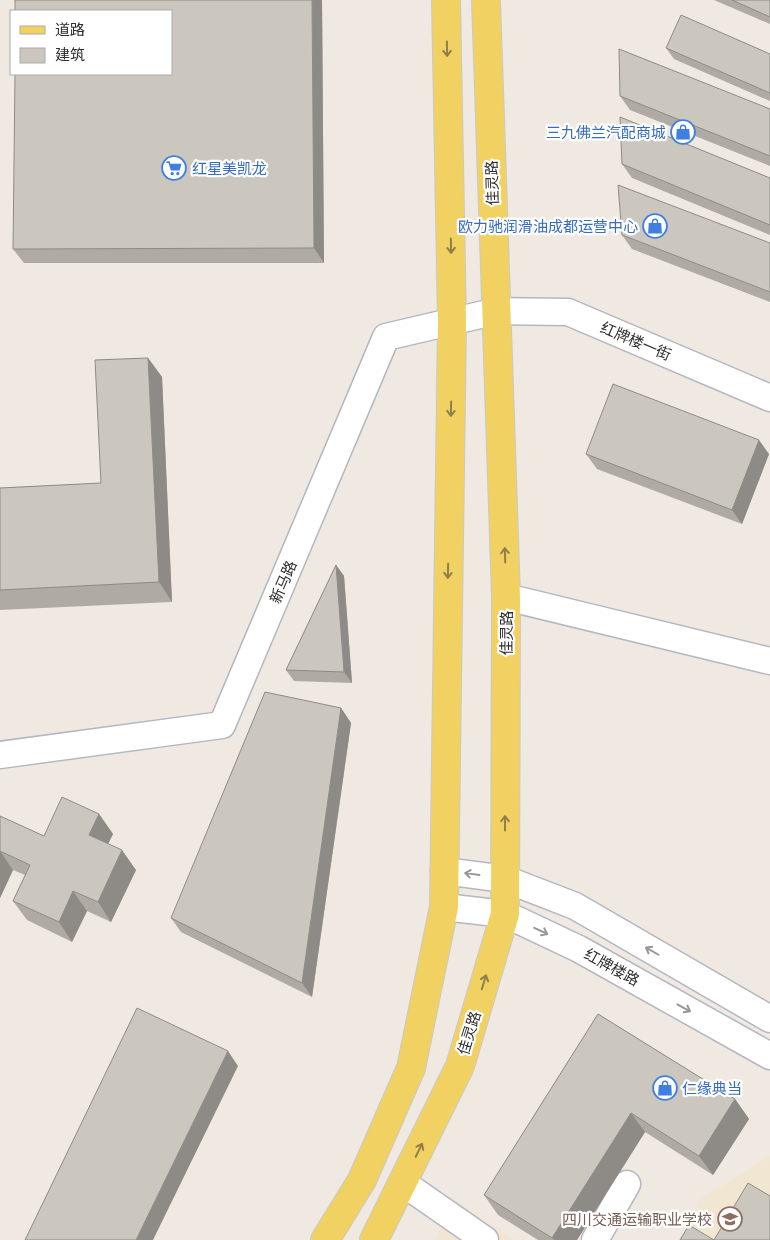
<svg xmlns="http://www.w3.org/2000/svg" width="770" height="1240" viewBox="0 0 770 1240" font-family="Quicksand,'Noto Sans SC',sans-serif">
	<rect width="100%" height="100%" fill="#efe9e1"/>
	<!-- education -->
	<g fill="#f0e6d1">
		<polygon points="770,1156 770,1240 679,1240 702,1198"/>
		<polygon points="454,1200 515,1240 435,1240"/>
	</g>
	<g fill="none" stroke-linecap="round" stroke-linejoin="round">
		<!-- minor casing -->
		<g stroke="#b4b7c1" stroke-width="29">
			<g id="minor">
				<polyline points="506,597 770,661"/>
				<polyline points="0,755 222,725 386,337 497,311 568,312 770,398"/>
				<polyline points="444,871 505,879 575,906 770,1019"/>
				<polyline points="444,907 505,914 579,949 770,1056"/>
				<polyline points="403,1183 485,1240"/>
				<polyline points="595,1240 627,1184"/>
			</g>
		</g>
		<!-- major casing -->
		<g stroke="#c9c9c9" stroke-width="30">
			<g id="major">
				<polyline points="325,1240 362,1180 411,1068 444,907 452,322 446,0"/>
				<polyline points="374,1240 460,1066 505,914 506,597 486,0"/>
			</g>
		</g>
		<!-- minor -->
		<use href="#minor" stroke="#fff" stroke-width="26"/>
		<!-- major -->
		<use href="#major" stroke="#f2d163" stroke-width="28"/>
	</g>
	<!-- wall -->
	<g fill="#afaba4">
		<polygon points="322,0 324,263 24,263 13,249"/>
		<polygon points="714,0 770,0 770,24"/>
		<polygon points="666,48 770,54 770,101 674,59"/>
		<polygon points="620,96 770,109 770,166 630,110"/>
		<polygon points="622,164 770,178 770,235 632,178"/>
		<polygon points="622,235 770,243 770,302 632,249"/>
		<polygon points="148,358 162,377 172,602 0,610 0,488 101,483"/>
		<polygon points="586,454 769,454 742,524 597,469"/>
		<polygon points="336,565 344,576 352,683 294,681 286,670"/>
		<polygon points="341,708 351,723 312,997 181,932 171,918"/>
		<polygon points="99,814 113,834 108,844 136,870 111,922 87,911 72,942 27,920 13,901 25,875 13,870 0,898 0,816 44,836"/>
		<polygon points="598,1014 735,1099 749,1119 713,1175 645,1132 577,1240 538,1240 498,1215 484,1195"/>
	</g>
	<!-- shaded-wall -->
	<g fill="#8e8b86">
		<polygon points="312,0 322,0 324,263 314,248"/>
		<polygon points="148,358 162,377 172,602 159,582"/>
		<polygon points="759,440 769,454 742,524 732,510"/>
		<polygon points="336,565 344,576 352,683 344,672"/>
		<polygon points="341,708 351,723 312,997 302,983"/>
		<polygon points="99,814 113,834 103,854 89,835"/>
		<polygon points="122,850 136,870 111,922 98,902"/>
		<polygon points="0,851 13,870 0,898"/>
		<polygon points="73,891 87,911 72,942 59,922"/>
		<polygon points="228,1051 238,1066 153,1240 136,1240"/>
		<polygon points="735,1099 749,1119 713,1175 699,1156"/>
		<polygon points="631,1113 645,1132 577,1240 554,1240 552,1238"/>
	</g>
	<!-- building -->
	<g fill="#cbc7bf" stroke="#8e8b86">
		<polygon points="15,0 312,0 314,248 13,249 15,74 171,74 171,11 15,11"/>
		<polygon points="732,0 770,0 770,17"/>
		<polygon points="681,15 770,54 770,93 666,48"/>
		<polygon points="619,49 770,109 770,156 620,96"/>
		<polygon points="620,117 770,178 770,225 622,164"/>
		<polygon points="618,185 770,243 770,292 622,235"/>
		<polygon points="148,358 159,582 0,590 0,488 101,483 95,360"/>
		<polygon points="613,384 759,440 732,510 586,454"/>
		<polygon points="336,565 344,672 286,670"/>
		<polygon points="265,692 341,708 302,983 171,918"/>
		<polygon points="62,797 99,814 89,835 122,850 98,902 73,891 59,922 13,901 30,865 0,851 0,816 44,836"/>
		<polygon points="137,1008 228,1051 136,1240 25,1240"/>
		<polygon points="598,1014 735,1099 699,1156 631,1113 552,1238 484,1195"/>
		<polygon points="748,1183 770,1196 770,1240 714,1240"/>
		<polygon points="689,1225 714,1240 680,1240"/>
	</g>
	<!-- one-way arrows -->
	<defs><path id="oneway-shaft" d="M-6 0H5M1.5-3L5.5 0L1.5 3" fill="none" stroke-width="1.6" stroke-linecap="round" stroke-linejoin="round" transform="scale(1.25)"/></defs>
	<g stroke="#908048">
		<use href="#oneway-shaft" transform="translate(447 49) rotate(89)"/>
		<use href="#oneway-shaft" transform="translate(451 246) rotate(89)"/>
		<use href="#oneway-shaft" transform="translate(451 409) rotate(91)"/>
		<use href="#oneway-shaft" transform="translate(505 555) rotate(-92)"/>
		<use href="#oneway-shaft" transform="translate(448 571) rotate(91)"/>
		<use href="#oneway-shaft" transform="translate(505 823) rotate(-90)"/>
		<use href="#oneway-shaft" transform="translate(484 982) rotate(-73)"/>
		<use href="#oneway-shaft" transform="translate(419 1150) rotate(-64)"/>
	</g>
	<g stroke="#969696">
		<use href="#oneway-shaft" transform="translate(472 874) rotate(-172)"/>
		<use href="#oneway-shaft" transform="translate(541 931) rotate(25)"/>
		<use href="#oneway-shaft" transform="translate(652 951) rotate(-150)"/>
		<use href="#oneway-shaft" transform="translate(684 1008) rotate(29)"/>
	</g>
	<!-- icons -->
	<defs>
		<g id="shop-ring" transform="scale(1.25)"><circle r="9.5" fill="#fff" stroke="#3f7fe0" stroke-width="1.5"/><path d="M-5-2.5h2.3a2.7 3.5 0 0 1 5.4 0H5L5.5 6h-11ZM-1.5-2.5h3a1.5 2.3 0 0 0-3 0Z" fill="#3f7fe0"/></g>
		<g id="supermarket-ring" transform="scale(1.25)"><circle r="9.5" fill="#fff" stroke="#3f7fe0" stroke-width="1.5"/><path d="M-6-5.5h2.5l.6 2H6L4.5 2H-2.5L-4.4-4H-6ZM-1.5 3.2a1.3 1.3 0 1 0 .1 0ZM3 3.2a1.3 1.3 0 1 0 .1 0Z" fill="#3f7fe0"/></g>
		<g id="school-ring" transform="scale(1.25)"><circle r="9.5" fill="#fff" stroke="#8d6e63" stroke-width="1.5"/><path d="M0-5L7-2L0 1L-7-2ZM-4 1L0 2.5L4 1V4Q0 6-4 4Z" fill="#8d6e63"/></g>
	</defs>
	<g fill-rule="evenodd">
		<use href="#shop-ring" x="683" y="132"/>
		<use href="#supermarket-ring" x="174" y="168"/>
		<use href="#shop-ring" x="655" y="226"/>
		<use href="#shop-ring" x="665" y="1088"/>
		<use href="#school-ring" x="730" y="1219"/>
	</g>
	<g text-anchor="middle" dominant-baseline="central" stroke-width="4.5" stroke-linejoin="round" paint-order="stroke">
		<!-- shop labels -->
		<g font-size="15" fill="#366cbe" stroke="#fff" text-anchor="end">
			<text x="666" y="132">三九佛兰汽配商城</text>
			<text x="192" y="168" text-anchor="start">红星美凯龙</text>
			<text x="638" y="226">欧力驰润滑油成都运营中心</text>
			<text x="682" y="1088" text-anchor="start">仁缘典当</text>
		</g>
		<!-- street labels -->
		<g font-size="15" fill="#2e2e2e" stroke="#fff">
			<text transform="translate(492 183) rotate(-92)">佳灵路</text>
			<text transform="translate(636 341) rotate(23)">红牌楼一街</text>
			<text transform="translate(283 582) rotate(-67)">新马路</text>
			<text transform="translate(506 633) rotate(-90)">佳灵路</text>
			<text transform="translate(612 967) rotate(29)">红牌楼路</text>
			<text transform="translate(469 1033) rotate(-73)">佳灵路</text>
		</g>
		<!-- education labels -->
		<g font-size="15" fill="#785e54" stroke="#fff" text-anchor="end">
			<text x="712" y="1219">四川交通运输职业学校</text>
		</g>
	</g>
	<!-- legend -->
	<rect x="10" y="10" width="162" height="65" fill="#ffffff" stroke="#ababab"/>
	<rect x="20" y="26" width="25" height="8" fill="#f2d163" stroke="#ababab"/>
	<text x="55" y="35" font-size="15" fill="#2e2e2e">道路</text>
	<rect x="20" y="48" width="25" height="15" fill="#cbc7bf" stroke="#ababab"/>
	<text x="55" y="60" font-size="15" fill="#2e2e2e">建筑</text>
</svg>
